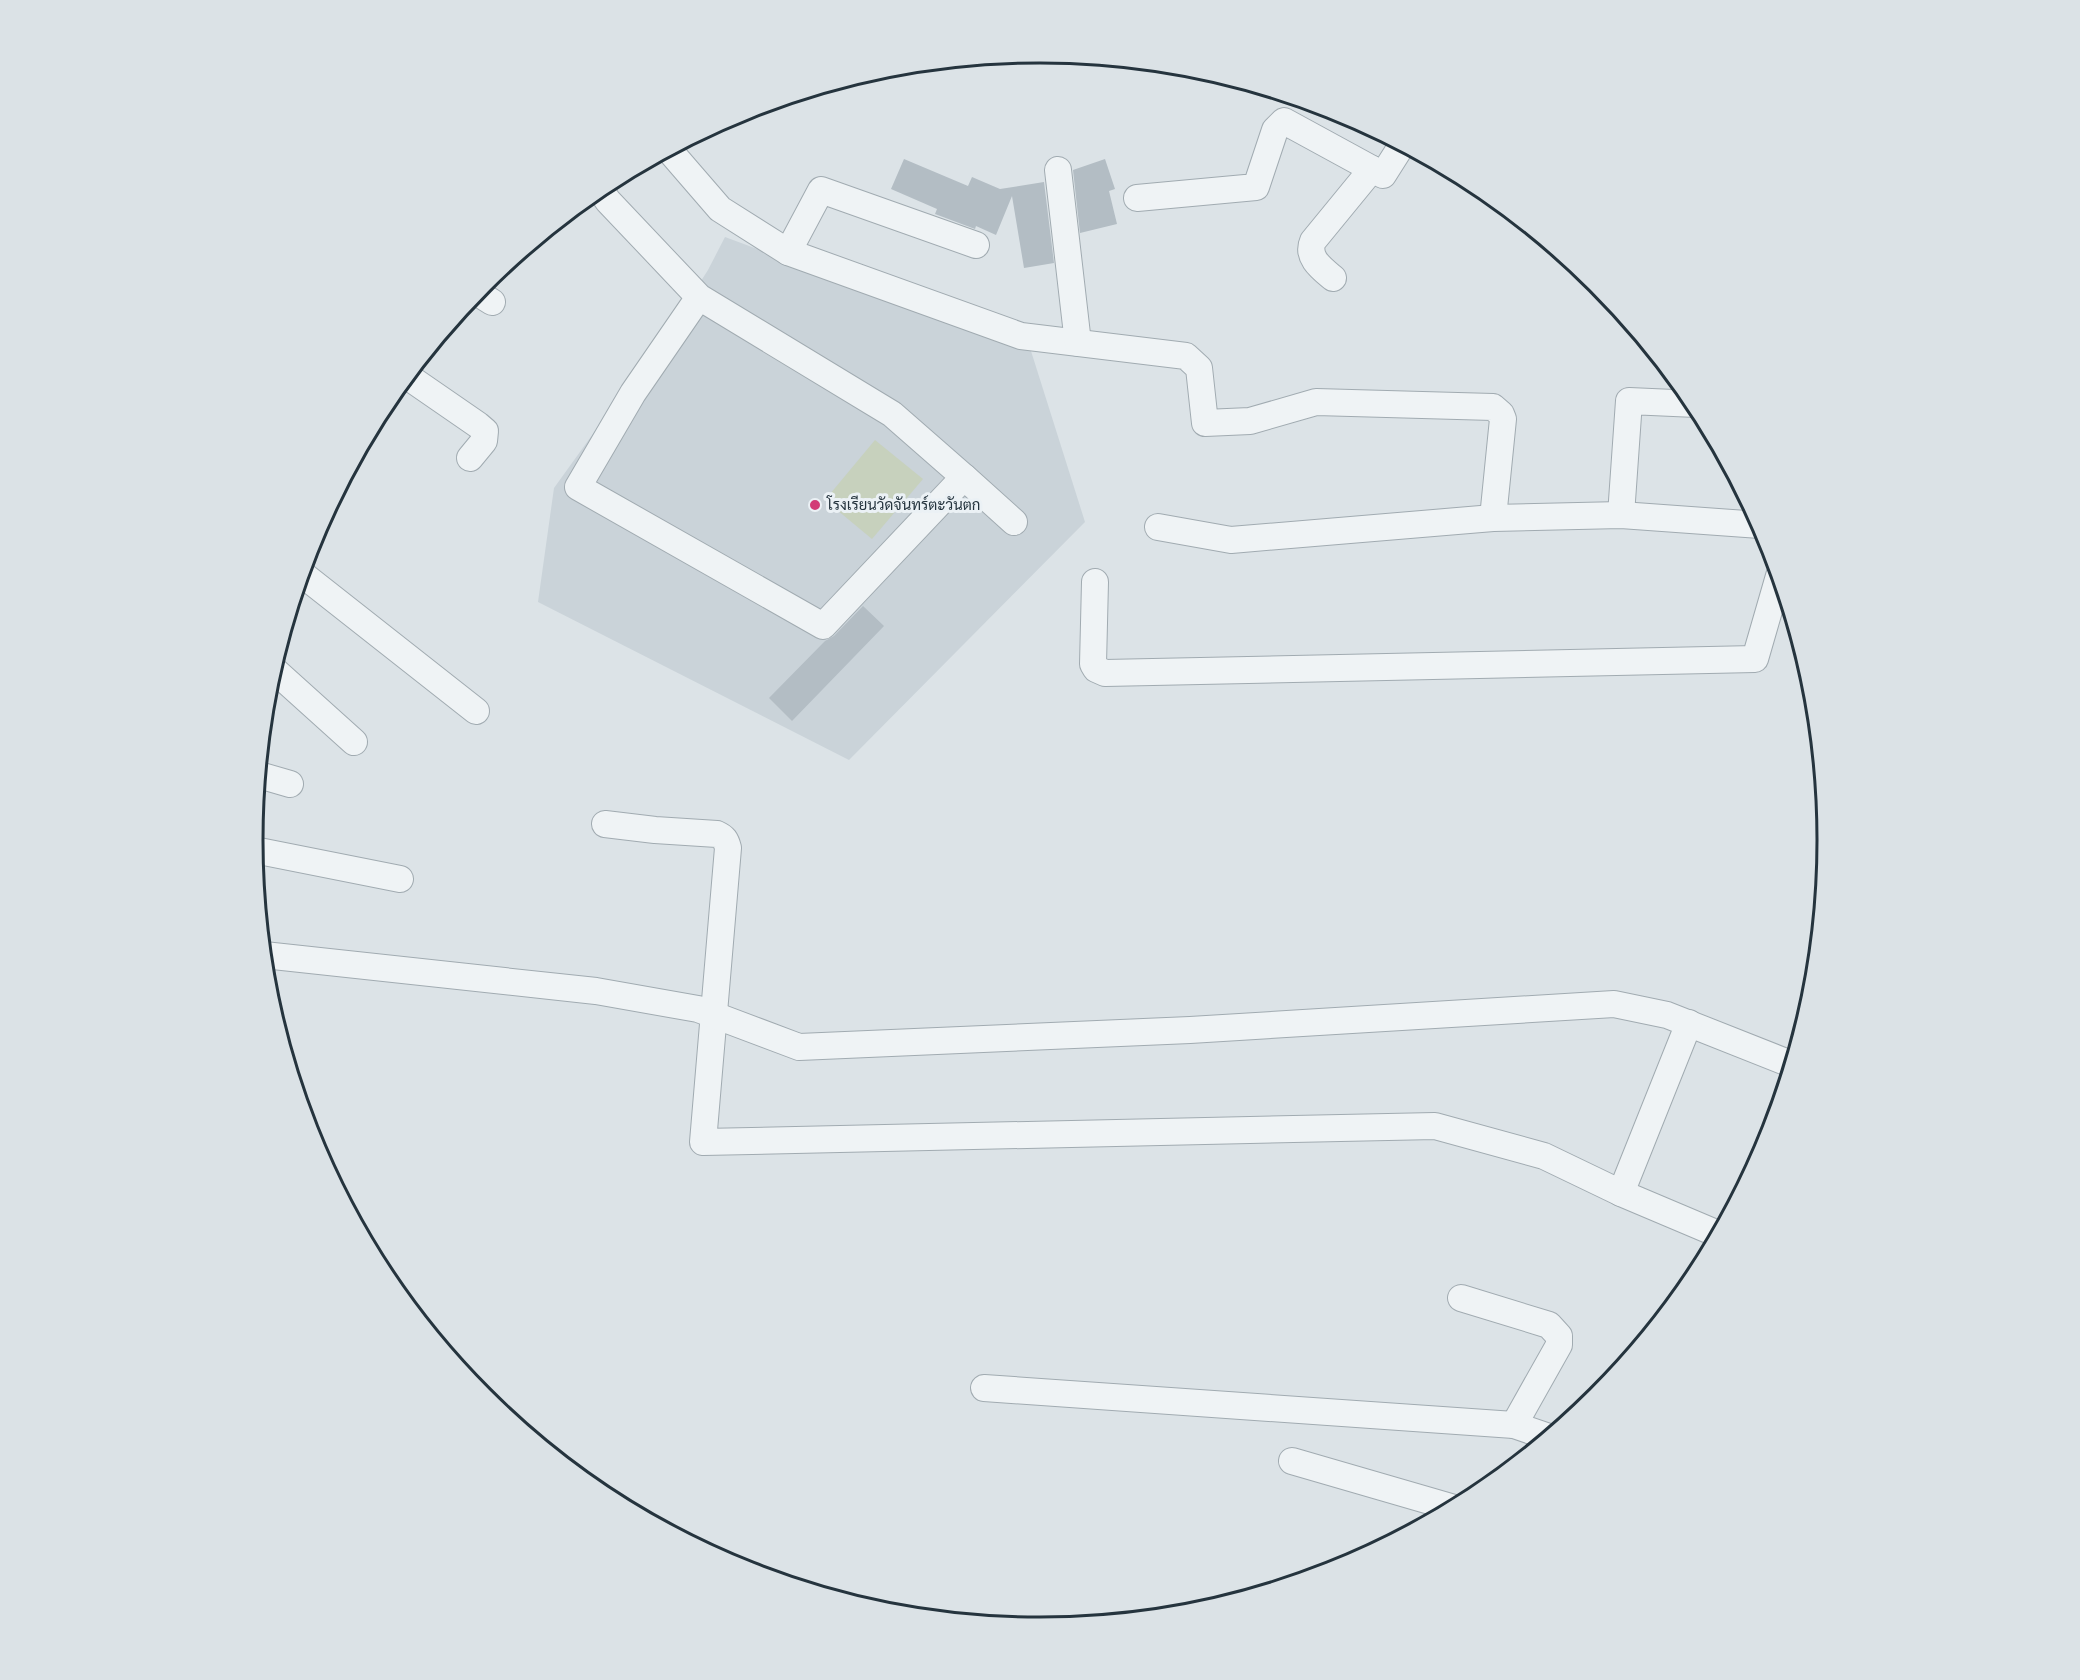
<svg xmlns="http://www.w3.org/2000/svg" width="2080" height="1680" viewBox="0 0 2080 1680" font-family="Roboto,Sarabun,sans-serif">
	<rect width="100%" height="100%" fill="#dce3e7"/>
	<!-- built -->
	<polygon fill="#cad3d9" points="725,237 1031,351 1085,522 849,760 538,602 554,488 685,306 708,270"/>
	<!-- green -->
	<polygon fill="#c7d1bd" points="875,440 923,479 872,539 825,500"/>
	<!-- building -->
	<g fill="#b3bdc4">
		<polygon points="904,159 968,186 972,177 1000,189 1044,182 1054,263 1024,268 1012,196 996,235 976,226 975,229 935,214 937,209 891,189"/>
		<polygon points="1105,159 1115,189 1109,191 1117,224 1080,233 1073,170"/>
		<polygon points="863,606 884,626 792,721 769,698 825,641 834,636"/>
	</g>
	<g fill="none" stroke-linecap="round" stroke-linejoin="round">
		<!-- minor casing -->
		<g stroke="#a1abb1" stroke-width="28">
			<g id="minor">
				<polyline points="669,150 720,209 788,252 1021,336 1186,356 1199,368 1205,423 1250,421 1316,402 1493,407 1501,414 1503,419 1493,518"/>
				<polyline points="1058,170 1078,343"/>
				<polyline points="599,188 608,201 699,297 892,414 964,477 823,626 578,487 633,393 699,297"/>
				<polyline points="1137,198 1256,187 1275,130 1284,121 1383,175 1402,145"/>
				<polyline points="788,252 821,190 976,245"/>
				<path d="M 1333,278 C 1321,268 1306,257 1313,241 L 1372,169"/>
				<polyline points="476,292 492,302"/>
				<polyline points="407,376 478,425 485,431 484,441 470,458"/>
				<polyline points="964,477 1014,522"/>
				<polyline points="1621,515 1629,401 1696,404"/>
				<polyline points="1158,527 1231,540 1493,518 1621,515 1760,525"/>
				<polyline points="302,574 476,711"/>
				<polyline points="1095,582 1093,664 1096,669 1105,673 1755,659 1779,576"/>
				<polyline points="273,669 354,742"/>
				<polyline points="259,775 290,784"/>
				<path d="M 605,824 L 655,830 L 717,834 C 724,837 726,840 728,848 L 703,1142 L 1435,1126 L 1544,1156 L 1621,1193"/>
				<polyline points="254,850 400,879"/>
				<polyline points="264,955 596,991 698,1009 799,1047 1190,1030 1614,1004 1667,1015 1791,1064"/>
				<polyline points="1689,1023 1621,1193 1718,1234"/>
				<polyline points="1461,1298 1549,1325 1559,1336 1559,1345 1514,1425"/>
				<polyline points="984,1388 1514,1425 1549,1437"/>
				<polyline points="1292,1461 1454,1508"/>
			</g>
		</g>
		<!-- minor -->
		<use href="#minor" stroke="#eff3f5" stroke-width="26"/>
	</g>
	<!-- markers -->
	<circle fill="#d23b76" stroke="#ebf1f5" stroke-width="2" cx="815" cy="505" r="6"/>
	<g text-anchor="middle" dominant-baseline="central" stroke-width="6" stroke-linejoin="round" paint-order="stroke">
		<!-- poi labels -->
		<g font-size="15" fill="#25343e" stroke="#ebf1f5" text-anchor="start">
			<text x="827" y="505">โรงเรียนวัดจันทร์ตะวันตก</text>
		</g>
	</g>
	<!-- crop -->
	<path d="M0 0H2080V1680H0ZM263 840a777 777 0 1 1 1554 0a777 777 0 1 1-1554 0Z" fill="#dbe2e6" fill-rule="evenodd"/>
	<path fill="none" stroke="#25343e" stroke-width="3" d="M263 840a777 777 0 1 1 1554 0a777 777 0 1 1-1554 0Z"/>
</svg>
